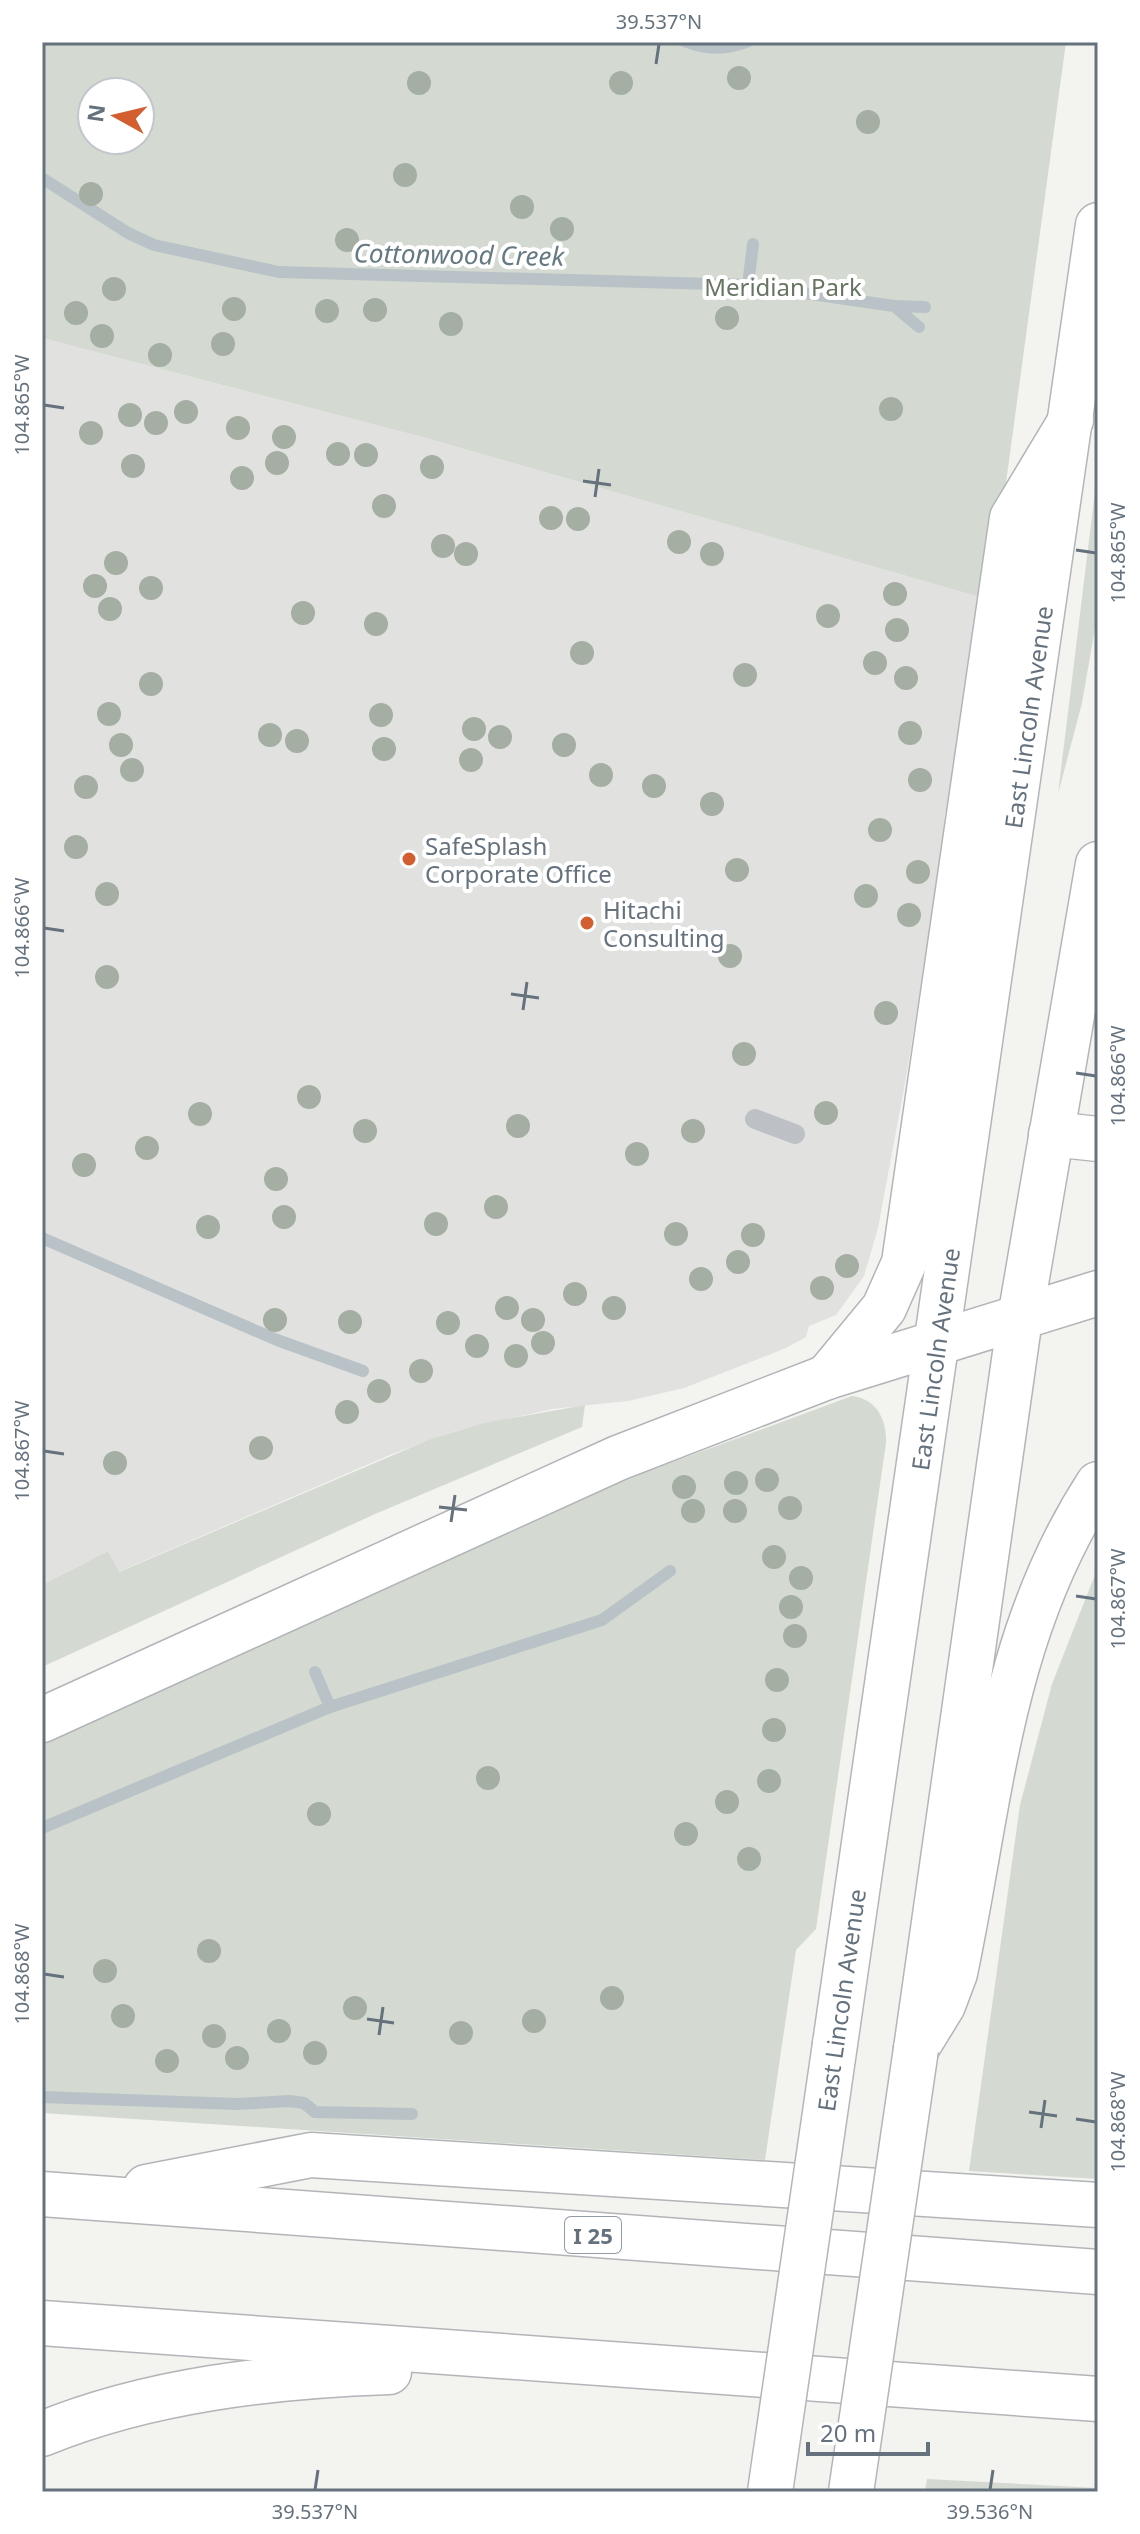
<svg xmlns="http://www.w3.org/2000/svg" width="1140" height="2534" viewBox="0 0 1140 2534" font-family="'Noto Sans',sans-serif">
	<rect width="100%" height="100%" fill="#f3f3f0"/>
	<!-- built -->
	<polygon fill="#e1e2e0" points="42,338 426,438 990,600 961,805 945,812 943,847 906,1078 878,1228 864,1276 836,1315 809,1326 806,1337 786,1348 684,1388 628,1401 552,1409 456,1431 392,1454 118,1572 108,1551 42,1585"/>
	<!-- green -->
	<g fill="#d4dad1" fill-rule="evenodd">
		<path d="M 42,42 L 1066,42 L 990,600 L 426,438 L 42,338 ZM 92,92 L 140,92 L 140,140 L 92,140 Z"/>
		<polygon points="1098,467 1098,611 1082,703 1058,794"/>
		<path d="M 852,1396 C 877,1399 887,1420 886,1443 L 816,1929 L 796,1950 L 765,2160 L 42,2113 L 42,1743 L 477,1544 L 643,1473 Z"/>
		<polygon points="585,1405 582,1427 375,1514 42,1667 42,1585 108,1551 119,1572 431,1439 484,1423"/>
		<polygon points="1098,1567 1098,2179 969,2171 1020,1805 1052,1684"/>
		<polygon points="927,2479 1098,2488 1098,2492 925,2492"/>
	</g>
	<!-- water -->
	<path fill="#b9c2c7" d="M 672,42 L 760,42 C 730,58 702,57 672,42 Z"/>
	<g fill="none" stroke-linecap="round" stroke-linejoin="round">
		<!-- stream -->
		<g stroke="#b9c2c7" stroke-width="12">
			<polyline points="42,178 128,233 154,245 279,272 748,285 894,306 919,327"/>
			<polyline points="748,285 753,244"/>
			<polyline points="894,306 925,307"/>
			<polyline points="42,1238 277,1340 363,1371"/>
			<polyline points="315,1672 330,1707"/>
			<polyline points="42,1828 330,1707 602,1620 670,1571"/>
			<polyline points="42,2097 237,2104 290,2101 304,2103 315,2112 412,2114"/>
		</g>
		<!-- primary casing -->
		<g stroke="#b3b6b9" stroke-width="47">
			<g id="primary">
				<polyline points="835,2044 1098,225"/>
				<polyline points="916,2049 1020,1318 1098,864"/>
			</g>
		</g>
		<!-- highway casing -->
		<g stroke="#b2b5b8" stroke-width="47">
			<g id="highway">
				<polyline points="1051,1134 1098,1139"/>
				<polyline points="827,1377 884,1308 904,1263 1012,518 1071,420"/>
				<polyline points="42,1720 618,1458 827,1377 1098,1293"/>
				<path d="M 916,2049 L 943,2005 L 955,1973 C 991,1802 999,1636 1098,1484"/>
				<polyline points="146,2187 311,2155 1098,2205"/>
				<polyline points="42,2194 1098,2272"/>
				<polyline points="42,2323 1098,2399"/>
				<path d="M 42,2434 C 149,2390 273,2376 389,2372"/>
			</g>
		</g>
		<!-- lane -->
		<polyline stroke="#bdc0c4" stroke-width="20" points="755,1119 795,1134"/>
		<!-- primary -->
		<use href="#primary" stroke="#fff" stroke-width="44"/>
		<!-- highway -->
		<use href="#highway" stroke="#fff" stroke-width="44"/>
		<!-- primary-bridge casing -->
		<g stroke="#b3b6b9" stroke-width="47" stroke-linecap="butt">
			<g id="primary-bridge">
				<polyline points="770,2492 835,2044"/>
				<polyline points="851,2492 916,2049"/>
			</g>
		</g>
		<!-- primary-bridge -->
		<use href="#primary-bridge" stroke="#fff" stroke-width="44"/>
	</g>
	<!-- trees -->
	<g fill="#a5aea2">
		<circle cx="739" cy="78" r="12"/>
		<circle cx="419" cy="83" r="12"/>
		<circle cx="621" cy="83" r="12"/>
		<circle cx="868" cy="122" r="12"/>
		<circle cx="405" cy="175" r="12"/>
		<circle cx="91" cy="194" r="12"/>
		<circle cx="522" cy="207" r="12"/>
		<circle cx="562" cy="229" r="12"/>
		<circle cx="347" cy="240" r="12"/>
		<circle cx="114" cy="289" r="12"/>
		<circle cx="234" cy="309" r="12"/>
		<circle cx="375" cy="310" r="12"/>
		<circle cx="327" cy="311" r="12"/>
		<circle cx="76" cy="313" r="12"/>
		<circle cx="727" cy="318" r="12"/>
		<circle cx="451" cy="324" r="12"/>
		<circle cx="102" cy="336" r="12"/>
		<circle cx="223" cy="344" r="12"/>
		<circle cx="160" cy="355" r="12"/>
		<circle cx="891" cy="409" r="12"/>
		<circle cx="186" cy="412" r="12"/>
		<circle cx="130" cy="415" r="12"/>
		<circle cx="156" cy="423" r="12"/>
		<circle cx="238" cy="428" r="12"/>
		<circle cx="91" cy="433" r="12"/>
		<circle cx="284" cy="437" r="12"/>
		<circle cx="338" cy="454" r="12"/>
		<circle cx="366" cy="455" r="12"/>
		<circle cx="277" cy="463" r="12"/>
		<circle cx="133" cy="466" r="12"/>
		<circle cx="432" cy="467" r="12"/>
		<circle cx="242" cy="478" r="12"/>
		<circle cx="384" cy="506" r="12"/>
		<circle cx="551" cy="518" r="12"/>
		<circle cx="578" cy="519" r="12"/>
		<circle cx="679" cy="542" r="12"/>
		<circle cx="443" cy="546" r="12"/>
		<circle cx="466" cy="554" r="12"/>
		<circle cx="712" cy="554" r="12"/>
		<circle cx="116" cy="563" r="12"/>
		<circle cx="95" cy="586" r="12"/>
		<circle cx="151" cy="588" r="12"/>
		<circle cx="895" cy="594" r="12"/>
		<circle cx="110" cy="609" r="12"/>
		<circle cx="303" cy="613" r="12"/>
		<circle cx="828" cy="616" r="12"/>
		<circle cx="376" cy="624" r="12"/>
		<circle cx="897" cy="630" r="12"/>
		<circle cx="582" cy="653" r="12"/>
		<circle cx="875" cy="663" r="12"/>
		<circle cx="745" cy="675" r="12"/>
		<circle cx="906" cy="678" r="12"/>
		<circle cx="151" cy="684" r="12"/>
		<circle cx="109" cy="714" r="12"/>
		<circle cx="381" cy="715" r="12"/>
		<circle cx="474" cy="729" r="12"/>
		<circle cx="910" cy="733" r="12"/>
		<circle cx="270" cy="735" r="12"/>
		<circle cx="500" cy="737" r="12"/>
		<circle cx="297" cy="741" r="12"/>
		<circle cx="121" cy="745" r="12"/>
		<circle cx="564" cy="745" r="12"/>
		<circle cx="384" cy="749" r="12"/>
		<circle cx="471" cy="760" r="12"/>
		<circle cx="132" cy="770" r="12"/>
		<circle cx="601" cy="775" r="12"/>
		<circle cx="920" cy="780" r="12"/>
		<circle cx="654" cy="786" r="12"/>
		<circle cx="86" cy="787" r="12"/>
		<circle cx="712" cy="804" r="12"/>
		<circle cx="880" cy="830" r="12"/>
		<circle cx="76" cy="847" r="12"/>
		<circle cx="737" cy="870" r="12"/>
		<circle cx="918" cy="872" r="12"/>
		<circle cx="107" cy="894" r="12"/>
		<circle cx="866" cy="896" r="12"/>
		<circle cx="909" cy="915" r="12"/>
		<circle cx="730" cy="956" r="12"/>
		<circle cx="107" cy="977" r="12"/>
		<circle cx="886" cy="1013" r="12"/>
		<circle cx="744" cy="1054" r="12"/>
		<circle cx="309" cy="1097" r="12"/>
		<circle cx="826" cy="1113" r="12"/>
		<circle cx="200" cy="1114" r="12"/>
		<circle cx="518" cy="1126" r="12"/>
		<circle cx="365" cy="1131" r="12"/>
		<circle cx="693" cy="1131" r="12"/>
		<circle cx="147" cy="1148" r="12"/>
		<circle cx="637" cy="1154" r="12"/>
		<circle cx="84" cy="1165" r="12"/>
		<circle cx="276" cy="1179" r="12"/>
		<circle cx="496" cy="1207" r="12"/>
		<circle cx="284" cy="1217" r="12"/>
		<circle cx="436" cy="1224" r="12"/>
		<circle cx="208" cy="1227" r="12"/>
		<circle cx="676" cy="1234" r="12"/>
		<circle cx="753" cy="1235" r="12"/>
		<circle cx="738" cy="1262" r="12"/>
		<circle cx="847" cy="1266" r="12"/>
		<circle cx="701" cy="1279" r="12"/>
		<circle cx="822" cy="1288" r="12"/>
		<circle cx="575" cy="1294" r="12"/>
		<circle cx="507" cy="1308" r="12"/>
		<circle cx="614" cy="1308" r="12"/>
		<circle cx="275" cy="1320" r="12"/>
		<circle cx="533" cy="1320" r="12"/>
		<circle cx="350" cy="1322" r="12"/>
		<circle cx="448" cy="1323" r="12"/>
		<circle cx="543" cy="1343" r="12"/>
		<circle cx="477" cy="1346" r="12"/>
		<circle cx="516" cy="1356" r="12"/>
		<circle cx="421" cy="1371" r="12"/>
		<circle cx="379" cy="1391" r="12"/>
		<circle cx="347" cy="1412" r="12"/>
		<circle cx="261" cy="1448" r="12"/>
		<circle cx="115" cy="1463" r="12"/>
		<circle cx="767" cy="1480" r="12"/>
		<circle cx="736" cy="1483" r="12"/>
		<circle cx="684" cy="1487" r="12"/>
		<circle cx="790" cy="1508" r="12"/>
		<circle cx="693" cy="1511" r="12"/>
		<circle cx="735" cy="1511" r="12"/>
		<circle cx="774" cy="1557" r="12"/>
		<circle cx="801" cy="1578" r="12"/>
		<circle cx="791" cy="1607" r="12"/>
		<circle cx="795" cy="1636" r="12"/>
		<circle cx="777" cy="1680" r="12"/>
		<circle cx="774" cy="1730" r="12"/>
		<circle cx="488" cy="1778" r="12"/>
		<circle cx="769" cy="1781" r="12"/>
		<circle cx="727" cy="1802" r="12"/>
		<circle cx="319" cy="1814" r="12"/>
		<circle cx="686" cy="1834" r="12"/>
		<circle cx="749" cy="1859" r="12"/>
		<circle cx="209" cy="1951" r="12"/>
		<circle cx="105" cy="1971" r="12"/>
		<circle cx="612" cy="1998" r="12"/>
		<circle cx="355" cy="2008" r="12"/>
		<circle cx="123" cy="2016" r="12"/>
		<circle cx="534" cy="2021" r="12"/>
		<circle cx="279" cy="2031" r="12"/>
		<circle cx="461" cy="2033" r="12"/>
		<circle cx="214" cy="2036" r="12"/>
		<circle cx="315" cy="2053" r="12"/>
		<circle cx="237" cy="2058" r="12"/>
		<circle cx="167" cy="2061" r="12"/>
	</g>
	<!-- ticks -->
	<path fill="none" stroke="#65727e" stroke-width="3" d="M 656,64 L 659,44M 44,405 L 64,408M 583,481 L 611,485M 595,497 L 599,469M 1076,550 L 1096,553M 44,928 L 64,931M 511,994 L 539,998M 523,1010 L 527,982M 1076,1073 L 1096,1076M 44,1451 L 64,1454M 439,1507 L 467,1510M 451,1522 L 455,1495M 1076,1596 L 1096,1599M 44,1974 L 64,1977M 367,2019 L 394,2023M 379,2035 L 383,2007M 1029,2112 L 1057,2116M 1076,2119 L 1096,2122M 1041,2128 L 1045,2100M 315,2490 L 318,2470M 990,2490 L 993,2470"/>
	<!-- markers -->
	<g fill="#d35f30" stroke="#fff" stroke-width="3">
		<circle cx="409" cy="859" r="8"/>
		<circle cx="587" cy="923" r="8"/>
	</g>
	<g text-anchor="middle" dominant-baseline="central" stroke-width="8" stroke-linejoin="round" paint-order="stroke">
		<!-- shield labels -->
		<rect fill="#fff" stroke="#939ca5" stroke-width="2" x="565" y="2217" width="56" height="36" rx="6"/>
		<g font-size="22" font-weight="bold" fill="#65727e">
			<text x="593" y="2235">I 25</text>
		</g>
		<!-- park labels -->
		<g font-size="24" fill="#667663" stroke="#fff">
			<text x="783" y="286">Meridian Park</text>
		</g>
		<!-- street labels -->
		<g font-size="24" fill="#65727e" stroke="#fff">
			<text transform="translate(1028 717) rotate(-82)">East Lincoln Avenue</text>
			<text transform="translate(935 1359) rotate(-82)">East Lincoln Avenue</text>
			<text transform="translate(841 2000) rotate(-82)">East Lincoln Avenue</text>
		</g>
		<!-- poi labels -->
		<g font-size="24" fill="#65727e" stroke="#fff" text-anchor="start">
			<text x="425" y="845">SafeSplash<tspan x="425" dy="28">Corporate Office</tspan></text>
			<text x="603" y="909">Hitachi<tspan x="603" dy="28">Consulting</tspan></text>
		</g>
		<!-- water labels -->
		<g font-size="26" font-style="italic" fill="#657983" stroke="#fff">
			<text transform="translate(459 254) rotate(1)">Cottonwood Creek</text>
		</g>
	</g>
	<!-- border -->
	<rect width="1140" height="2534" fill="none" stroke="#ffffff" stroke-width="88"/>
	<!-- north arrow -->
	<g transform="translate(116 116) rotate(278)"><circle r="38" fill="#ffffff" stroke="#c1c7cb" stroke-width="2"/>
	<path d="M0-6L14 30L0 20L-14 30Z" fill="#d35f30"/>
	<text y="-12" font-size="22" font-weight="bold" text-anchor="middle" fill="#65727e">N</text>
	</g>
	<!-- scale -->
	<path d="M808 2442v12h120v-12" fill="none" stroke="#65727e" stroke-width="4"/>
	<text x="820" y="2442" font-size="24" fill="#65727e" stroke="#ffffff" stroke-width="6" paint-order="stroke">20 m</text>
	<rect x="44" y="44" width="1052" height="2446" fill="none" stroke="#65727e" stroke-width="3"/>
	<g font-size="20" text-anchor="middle" fill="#65727e">
		<text x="659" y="29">39.537°N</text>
		<text transform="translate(22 405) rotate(-90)" y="7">104.865°W</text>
		<text transform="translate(1118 553) rotate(-90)" y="7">104.865°W</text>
		<text transform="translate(22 928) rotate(-90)" y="7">104.866°W</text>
		<text transform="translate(1118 1076) rotate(-90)" y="7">104.866°W</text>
		<text transform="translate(22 1451) rotate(-90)" y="7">104.867°W</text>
		<text transform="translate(1118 1599) rotate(-90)" y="7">104.867°W</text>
		<text transform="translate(22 1974) rotate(-90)" y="7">104.868°W</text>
		<text transform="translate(1118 2122) rotate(-90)" y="7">104.868°W</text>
		<text x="315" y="2519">39.537°N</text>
		<text x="990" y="2519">39.536°N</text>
	</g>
</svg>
